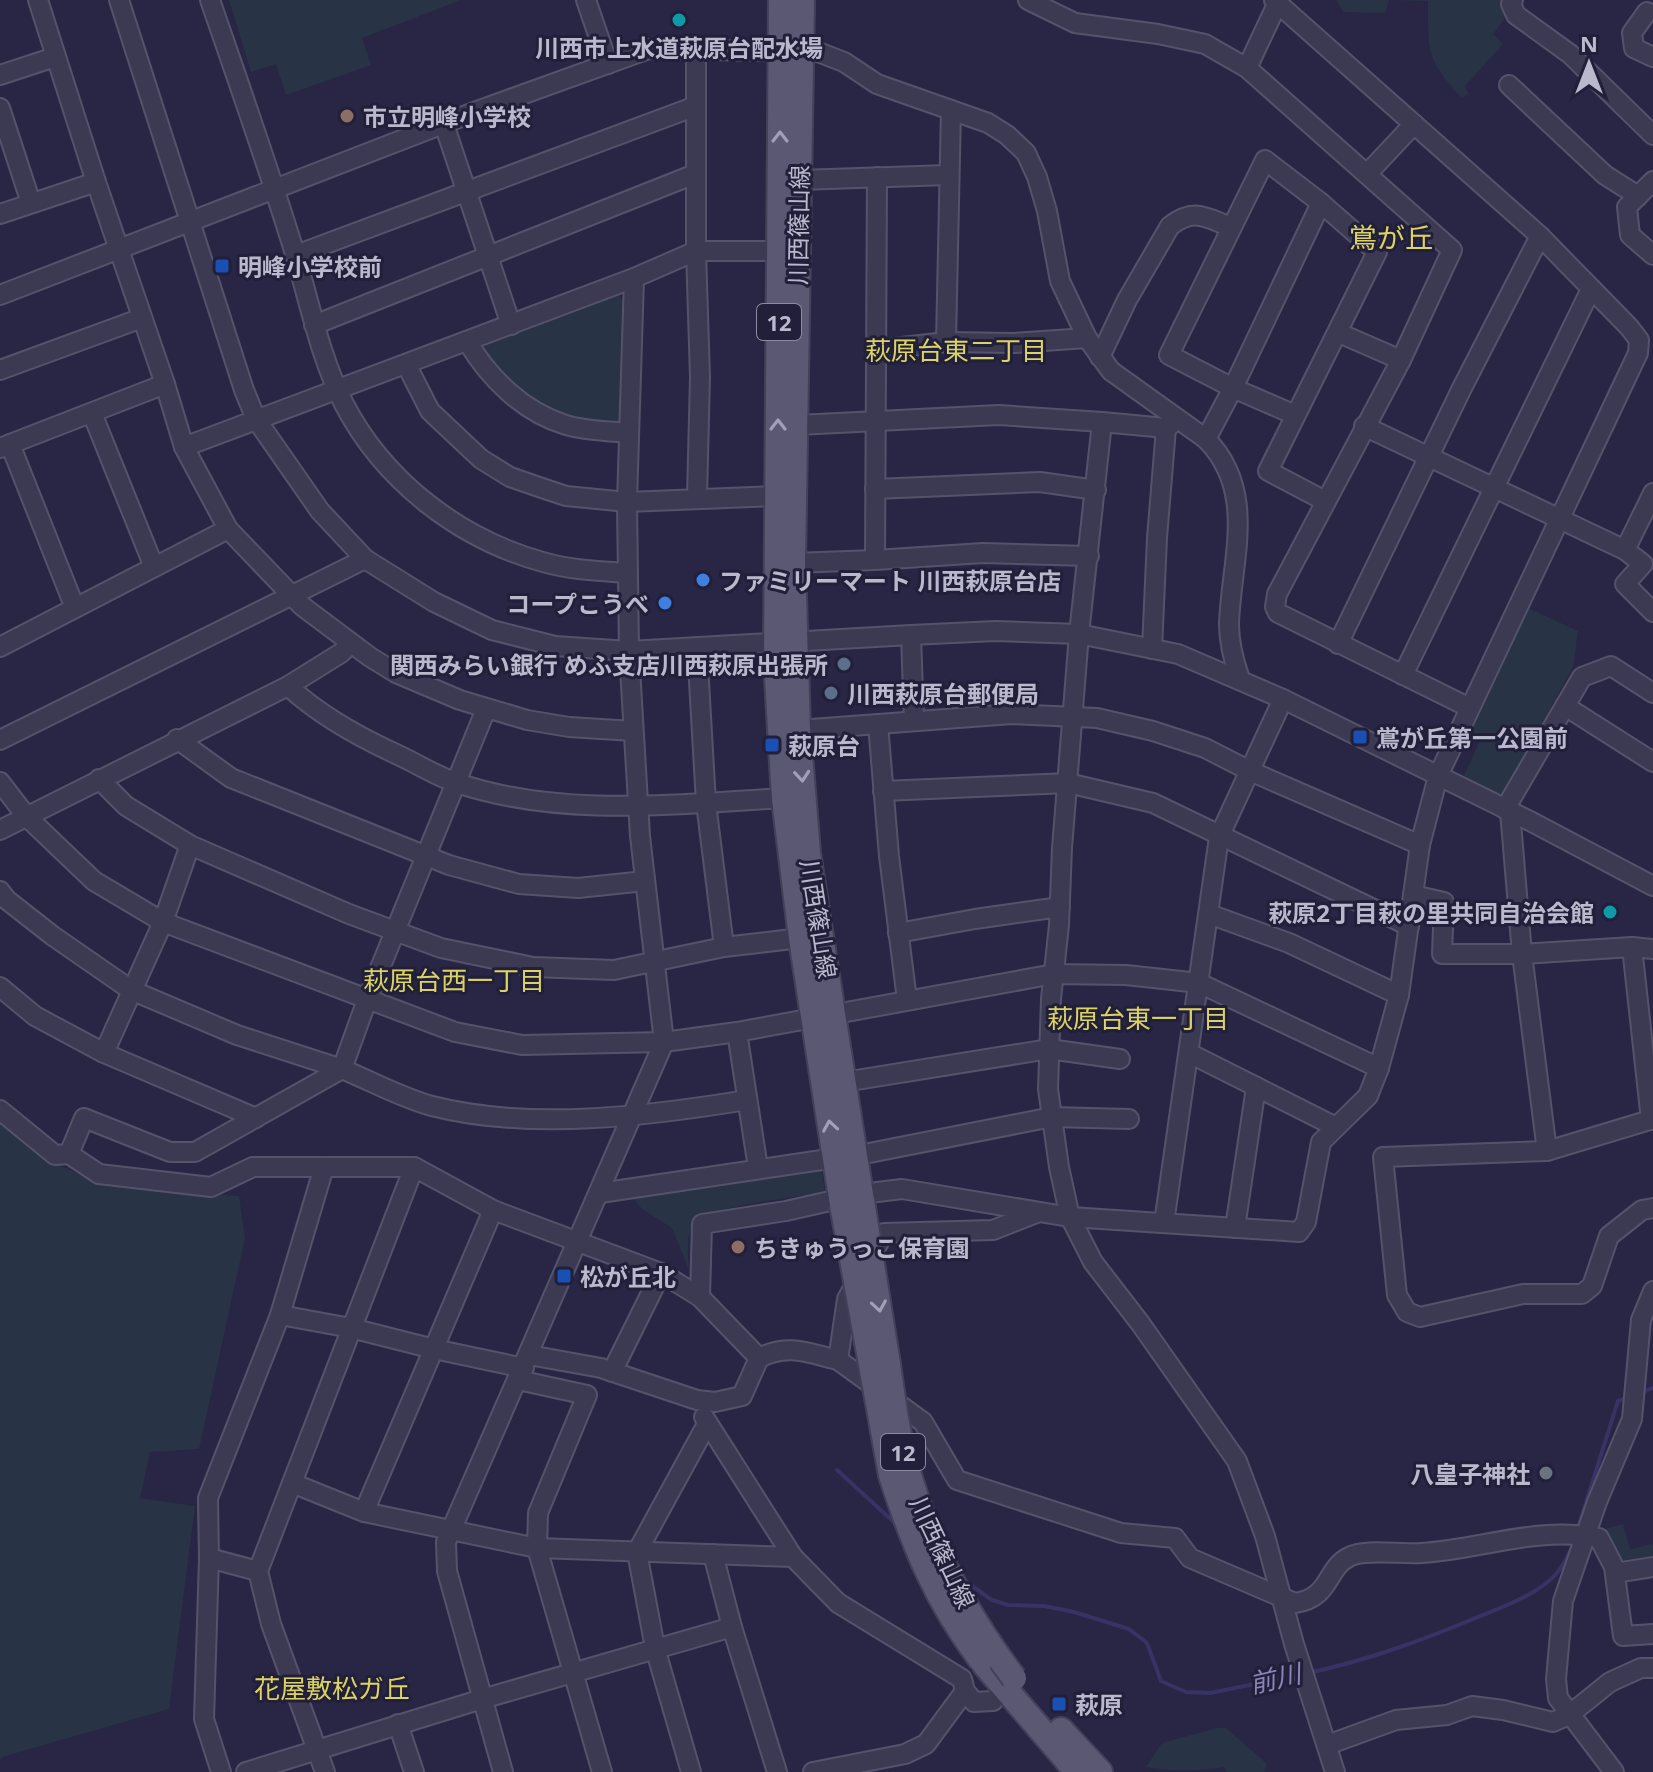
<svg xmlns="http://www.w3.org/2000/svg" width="1653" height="1772" viewBox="0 0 1653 1772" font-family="'Open Sans','Noto Sans JP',sans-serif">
	<rect width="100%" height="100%" fill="#282644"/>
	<!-- green -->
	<g fill="#283345">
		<polygon points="229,0 461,0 362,38 371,65 286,95 276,64 251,72"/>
		<path d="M 1336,0 L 1508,0 L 1508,14 L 1493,34 L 1503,44 L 1465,86 L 1468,94 L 1462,98 C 1426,58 1428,53 1428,1 L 1389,0 L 1385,13 L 1344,12 Z"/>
		<path d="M 618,292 L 623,301 L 622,418 L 615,424 C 575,420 534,408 504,380 C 496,371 489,359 482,349 L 484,342 Z"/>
		<polygon points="1524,606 1578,631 1573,667 1501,799 1463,778 1482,736 1463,729"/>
		<polygon points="0,1118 50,1161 104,1185 239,1196 245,1238 199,1449 150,1452 140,1498 195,1506 169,1709 2,1757 0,1760"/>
		<path d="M 821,1166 L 825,1192 C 800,1197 712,1206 696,1221 C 685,1233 688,1255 689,1270 L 672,1228 L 642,1209 L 633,1198 Z"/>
		<polygon points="1623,1524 1630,1549 1653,1544 1653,1563 1627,1568 1616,1557 1601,1530"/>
		<path d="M 1217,1728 L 1226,1728 L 1267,1764 L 1264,1772 L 1227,1772 L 1224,1767 C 1200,1771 1169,1772 1146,1767 L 1162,1743 Z"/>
	</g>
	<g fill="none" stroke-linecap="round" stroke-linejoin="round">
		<!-- stream -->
		<g stroke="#373365" stroke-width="4">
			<polyline points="1639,1393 1653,1388"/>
			<polyline points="837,1470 897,1525"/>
			<polyline points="1578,1528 1618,1401 1627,1398"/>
			<polyline points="965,1581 992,1600 1008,1605 1044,1606 1074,1612 1129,1629 1147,1643 1161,1681 1186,1692 1210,1693 1299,1675"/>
			<path d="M 1308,1673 C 1365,1661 1417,1642 1471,1620 C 1499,1608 1537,1596 1557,1573 C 1565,1563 1570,1553 1574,1541"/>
		</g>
		<!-- minor casing -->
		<g stroke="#55536b" stroke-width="22">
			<g id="minor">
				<polyline points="38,0 96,182 165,384 184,447 228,529 302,606 370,657 396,673 460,700 527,720 569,727 633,731"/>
				<polyline points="119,0 244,390 256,419 320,511 365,559 434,602 492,630 555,646 629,651 911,635 995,631 1079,634 1178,654 1283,699 1528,820 1653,886"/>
				<path d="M 210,0 C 239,84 269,169 295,254 C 310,304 320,357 344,404 C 384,481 459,539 543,562 C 570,570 599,571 627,573"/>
				<polyline points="586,0 608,64"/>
				<polyline points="1028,0 1075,23 1158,34 1205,44 1247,68 1452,250 1401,360 1277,594 1275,607 1278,613 1468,707"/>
				<polyline points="1513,0 1511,4 1516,15 1570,54 1653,135"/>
				<polyline points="1647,12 1632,33 1634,48 1653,57"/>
				<polyline points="1247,68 1279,0"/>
				<polyline points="0,75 55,57"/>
				<polyline points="1509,85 1605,175 1638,196"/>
				<polyline points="0,108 31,203"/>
				<polyline points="444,124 511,325"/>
				<polyline points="1367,174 1414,124"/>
				<polyline points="799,180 948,175"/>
				<polyline points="1653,181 1627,207 1630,235 1653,255"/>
				<polyline points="0,214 96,182"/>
				<polyline points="296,255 696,106"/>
				<path d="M 0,295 L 474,112 L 649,49 L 818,52 L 844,62 L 877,84 L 988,123 L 1007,135 L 1026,153 L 1037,177 L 1047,211 L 1060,281 L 1087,338 L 1111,371 L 1206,439 C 1258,492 1231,560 1229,624 C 1229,642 1234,662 1240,679"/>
				<polyline points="314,325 695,174"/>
				<polyline points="1339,333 1401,360"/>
				<path d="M 467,341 C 489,378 523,412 566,425 C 586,431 608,431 629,433"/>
				<polyline points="946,342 951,110"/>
				<polyline points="876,350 946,342 1014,343 1087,338"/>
				<path d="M 1100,357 L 1127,300 L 1170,226 C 1195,207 1206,218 1231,227"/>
				<polyline points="406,364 430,411 481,459 510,477 539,487 566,496 627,502 777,496"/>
				<polyline points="0,370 142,318"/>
				<polyline points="92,413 154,567"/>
				<polyline points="1295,415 1233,388 1169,355 1265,160 1321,203 1377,252 1268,471 1325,501"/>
				<polyline points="1178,419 1166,428 1102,422 1079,634 1062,848 1059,925 1051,999 1048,1089 1059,1167 1070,1217 1093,1262 1140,1323 1237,1461 1265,1536 1294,1644 1335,1772"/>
				<polyline points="797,425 999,415 1102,422"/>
				<polyline points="1364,426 1625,550 1643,564 1625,584 1653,612"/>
				<polyline points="1206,439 1233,388 1321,203"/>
				<polyline points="10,444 75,608"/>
				<polyline points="184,447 634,278"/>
				<polyline points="0,448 165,384"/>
				<polyline points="875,489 1040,482 1096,490"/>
				<polyline points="697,497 700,377 696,251 779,251"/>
				<polyline points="1625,550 1653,493"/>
				<polyline points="875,560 983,553 1089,556"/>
				<polyline points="793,563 875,560 877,177"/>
				<polyline points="911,635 914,721"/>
				<polyline points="1338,644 1462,388 1540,236"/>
				<polyline points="0,647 228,529"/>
				<polyline points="697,647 706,803 724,947 801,938"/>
				<polyline points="1152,649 1157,538 1166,428"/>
				<polyline points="1403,675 1591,289"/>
				<path d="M 288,686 C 319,715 357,736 396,754 C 416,763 436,776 457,783 C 562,818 676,804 784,798"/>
				<polyline points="1565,706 1653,762"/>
				<polyline points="878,724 889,856 907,1000"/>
				<polyline points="798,730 1012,714 1097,718 1153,731 1205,748 1250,771 1420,845"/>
				<polyline points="177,739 231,778 449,865 519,884 578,888 645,881"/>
				<polyline points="0,740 365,559"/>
				<polyline points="99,779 126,806 190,845 349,914 441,948 533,967 614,970 724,947"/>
				<polyline points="0,782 27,817 94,881 163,922 455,1032 522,1045 664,1042 737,1032 1054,974 1126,975 1199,983 1379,1068 1399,995 1420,845 1438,776 1638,353 1639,340 1629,327 1540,236 1274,0"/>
				<polyline points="883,791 1068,783 1153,803 1409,926"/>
				<polyline points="1505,809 1582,677 1611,666 1653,693"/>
				<polyline points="1510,811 1522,954 1547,1151 1653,1119"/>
				<polyline points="0,830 288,686 341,653 351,643"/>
				<polyline points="0,891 7,900 53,936 131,990 237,1035 342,1069 367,1000 486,709"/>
				<polyline points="1413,895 1444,902 1442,954 1522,954 1632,947 1653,949"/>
				<polyline points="1209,914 1289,943 1399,995"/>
				<polyline points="898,933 975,919 1060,907"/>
				<polyline points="1632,947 1651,1120"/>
				<polyline points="0,987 35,1016 104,1053 256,1118"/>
				<polyline points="737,1032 758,1168"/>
				<polyline points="104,1053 163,922 190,845"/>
				<polyline points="1189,1053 1336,1127"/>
				<polyline points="844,1082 1049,1049 1120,1059"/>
				<path d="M 0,1110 L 55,1155 L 69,1154 L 84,1118 L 170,1152 L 195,1152 L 342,1069 C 371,1081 402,1098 432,1106 C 530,1131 649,1116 747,1100"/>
				<polyline points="1547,1151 1383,1157 1397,1295 1407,1312 1420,1317 1523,1294 1582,1294 1592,1286 1609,1236 1642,1210 1653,1208"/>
				<polyline points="69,1154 99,1174 211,1187 253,1167 414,1167 493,1210 661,1273 612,1372"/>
				<polyline points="854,1156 1052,1117 1129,1119"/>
				<polyline points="600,1193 835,1158"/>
				<path d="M 1039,1212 L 993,1230 L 884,1233 L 847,1299 L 838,1360 L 923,1422 L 957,1480 L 1121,1533 L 1175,1538 L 1190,1558 L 1295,1603 C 1331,1598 1326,1568 1349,1557 C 1364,1548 1403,1555 1422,1553 C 1483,1549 1537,1526 1599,1538 L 1614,1567 L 1623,1636 L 1653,1634"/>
				<polyline points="1164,1223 1219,837 1283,699"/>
				<polyline points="1235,1228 1256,1087"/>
				<polyline points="661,1273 700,1297"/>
				<polyline points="280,1315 351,1328 434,1349 524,1368"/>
				<polyline points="529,1355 601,1368 697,1400 715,1402 742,1396 759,1358 700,1297 702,1224 786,1211 861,1194 902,1189 1070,1217 1299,1232 1306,1222 1321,1142 1368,1096 1379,1068"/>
				<path d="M 759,1358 C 788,1343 808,1353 838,1360"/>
				<polyline points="518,1380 587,1395 538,1513 537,1548 602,1772"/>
				<polyline points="704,1417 793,1557"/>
				<polyline points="292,1483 364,1512 537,1548 793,1557 838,1603 962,1679 965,1691 974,1702 993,1701 1012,1680"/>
				<polyline points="364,1512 493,1210"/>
				<polyline points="713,1554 732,1627 777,1772"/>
				<polyline points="209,1558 204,1719 221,1772"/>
				<polyline points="258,1571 209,1558 208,1498 280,1315 324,1167"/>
				<polyline points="1615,1573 1653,1567"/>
				<polyline points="398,1724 414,1772"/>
				<polyline points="1327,1745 1396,1720 1447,1715 1472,1706 1503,1710 1553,1722 1569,1715 1610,1682 1641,1668 1653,1668"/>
				<polyline points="246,1772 482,1699 732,1627"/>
				<polyline points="325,1772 271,1624 258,1571 414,1167"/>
				<polyline points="503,1772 447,1571 446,1542 664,1042 640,836 629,651 627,502 634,278 696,251 696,49"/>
				<polyline points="691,1772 655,1648 637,1552 707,1424"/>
				<polyline points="813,1772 905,1754 926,1744 965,1691"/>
				<polyline points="1614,1772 1558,1698 1556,1679 1563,1601 1597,1502 1632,1419 1641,1320 1653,1291"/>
			</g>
		</g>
		<!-- major casing -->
		<g stroke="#43415a" stroke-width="28">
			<g id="major">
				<polyline points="781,0 776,660 784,798 801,938 842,1204"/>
				<polyline points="802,0 793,563 798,730 808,853 862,1201"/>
				<polyline points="985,1665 1077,1772"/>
				<polyline points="1061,1730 1100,1772"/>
			</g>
		</g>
		<!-- minor -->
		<use href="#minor" stroke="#3c3a53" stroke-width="18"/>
		<!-- major -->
		<use href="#major" stroke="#5a5873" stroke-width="24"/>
		<!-- major-bridge casing -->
		<g stroke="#43415a" stroke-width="28" stroke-linecap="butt">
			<g id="major-bridge">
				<path d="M 862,1201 C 871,1256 879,1310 888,1364 C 893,1400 898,1437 908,1472 C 930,1548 967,1616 1014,1678"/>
				<path d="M 842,1204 L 891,1475 C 914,1546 936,1600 981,1660"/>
			</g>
		</g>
		<!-- major-bridge -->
		<use href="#major-bridge" stroke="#5a5873" stroke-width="24"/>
	</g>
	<!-- one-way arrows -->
	<defs><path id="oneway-chevron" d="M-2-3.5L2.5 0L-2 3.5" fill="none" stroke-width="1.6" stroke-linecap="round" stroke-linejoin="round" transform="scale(2)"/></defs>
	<g stroke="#a2a0b6">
		<use href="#oneway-chevron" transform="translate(780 137) rotate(-90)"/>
		<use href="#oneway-chevron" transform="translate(778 425) rotate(-90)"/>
		<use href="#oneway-chevron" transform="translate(802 776) rotate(85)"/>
		<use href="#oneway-chevron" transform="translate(830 1126) rotate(-99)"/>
		<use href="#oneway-chevron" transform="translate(879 1306) rotate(81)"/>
	</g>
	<!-- markers -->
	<g fill="#0f9aa8" stroke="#211f39" stroke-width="3">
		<circle cx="679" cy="20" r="8"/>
		<circle cx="1610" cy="912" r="8"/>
	</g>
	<g fill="#8d6e63" stroke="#211f39" stroke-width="3">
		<circle cx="347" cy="116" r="8"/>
		<circle cx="738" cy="1247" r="8"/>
	</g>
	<g fill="#1a4fb4" stroke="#211f39" stroke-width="3">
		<rect x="214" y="258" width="16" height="16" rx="4"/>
		<rect x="1352" y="729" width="16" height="16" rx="4"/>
		<rect x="764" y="737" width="16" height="16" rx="4"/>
		<rect x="556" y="1268" width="16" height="16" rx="4"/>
		<rect x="1051" y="1696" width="16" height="16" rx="4"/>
	</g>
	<g fill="#3f7fe0" stroke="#211f39" stroke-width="3">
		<circle cx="703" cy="580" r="8"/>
		<circle cx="665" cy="603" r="8"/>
	</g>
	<g fill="#5c6f8a" stroke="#211f39" stroke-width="3">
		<circle cx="844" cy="664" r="8"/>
		<circle cx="831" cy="693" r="8"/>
	</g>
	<circle fill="#6b7280" stroke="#211f39" stroke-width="3" cx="1546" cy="1473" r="8"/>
	<g text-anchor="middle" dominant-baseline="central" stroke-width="6" stroke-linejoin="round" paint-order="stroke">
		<!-- shield labels -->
		<g fill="#211f39" stroke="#8c8aa1" stroke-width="2">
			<rect x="757" y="304" width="44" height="36" rx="6"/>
			<rect x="881" y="1434" width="44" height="36" rx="6"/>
		</g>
		<g font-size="22" font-weight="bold" fill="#bab8cd">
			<text x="779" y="322">12</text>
			<text x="903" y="1452">12</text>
		</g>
		<!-- poi labels -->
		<g font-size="24" font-weight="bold" fill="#bab8cd" stroke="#211f39" text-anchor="start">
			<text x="679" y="47" text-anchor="middle">川西市上水道萩原台配水場</text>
			<text x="363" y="116">市立明峰小学校</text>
			<text x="238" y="266">明峰小学校前</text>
			<text x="719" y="580">ファミリーマート 川西萩原台店</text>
			<text x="649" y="603" text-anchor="end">コープこうべ</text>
			<text x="828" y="664" text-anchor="end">関西みらい銀行 めふ支店川西萩原出張所</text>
			<text x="847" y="693">川西萩原台郵便局</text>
			<text x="1376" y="737">鴬が丘第一公園前</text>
			<text x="788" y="745">萩原台</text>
			<text x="1594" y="912" text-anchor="end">萩原2丁目萩の里共同自治会館</text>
			<text x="754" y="1247">ちきゅうっこ保育園</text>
			<text x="580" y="1276">松が丘北</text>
			<text x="1530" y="1473" text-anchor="end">八皇子神社</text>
			<text x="1075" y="1704">萩原</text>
		</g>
		<!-- street labels -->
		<g font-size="24" fill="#bab8cd" stroke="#211f39">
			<text transform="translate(798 225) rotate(-89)">川西篠山線</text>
			<text transform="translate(819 919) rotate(81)">川西篠山線</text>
			<text transform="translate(943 1552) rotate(65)">川西篠山線</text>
		</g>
		<!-- neighbourhood labels -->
		<g font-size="26" fill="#dbd364" stroke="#211f39">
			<text x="956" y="350">萩原台東二丁目</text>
			<text x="454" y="980">萩原台西一丁目</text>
			<text x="1138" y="1018">萩原台東一丁目</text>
			<text x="332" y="1688">花屋敷松ガ丘</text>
		</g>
		<!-- water labels -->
		<g font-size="26" font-style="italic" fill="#8985b9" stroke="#211f39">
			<text transform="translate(1275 1678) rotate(-13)">前川</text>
		</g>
		<!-- quarter labels -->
		<g font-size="28" fill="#dbd364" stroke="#211f39">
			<text x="1391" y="237">鴬が丘</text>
		</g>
	</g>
	<!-- north arrow -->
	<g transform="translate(1589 64)" stroke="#211f39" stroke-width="6" paint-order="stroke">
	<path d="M0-6L14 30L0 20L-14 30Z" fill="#bab8cd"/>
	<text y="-12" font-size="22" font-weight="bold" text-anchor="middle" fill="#bab8cd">N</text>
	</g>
</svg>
